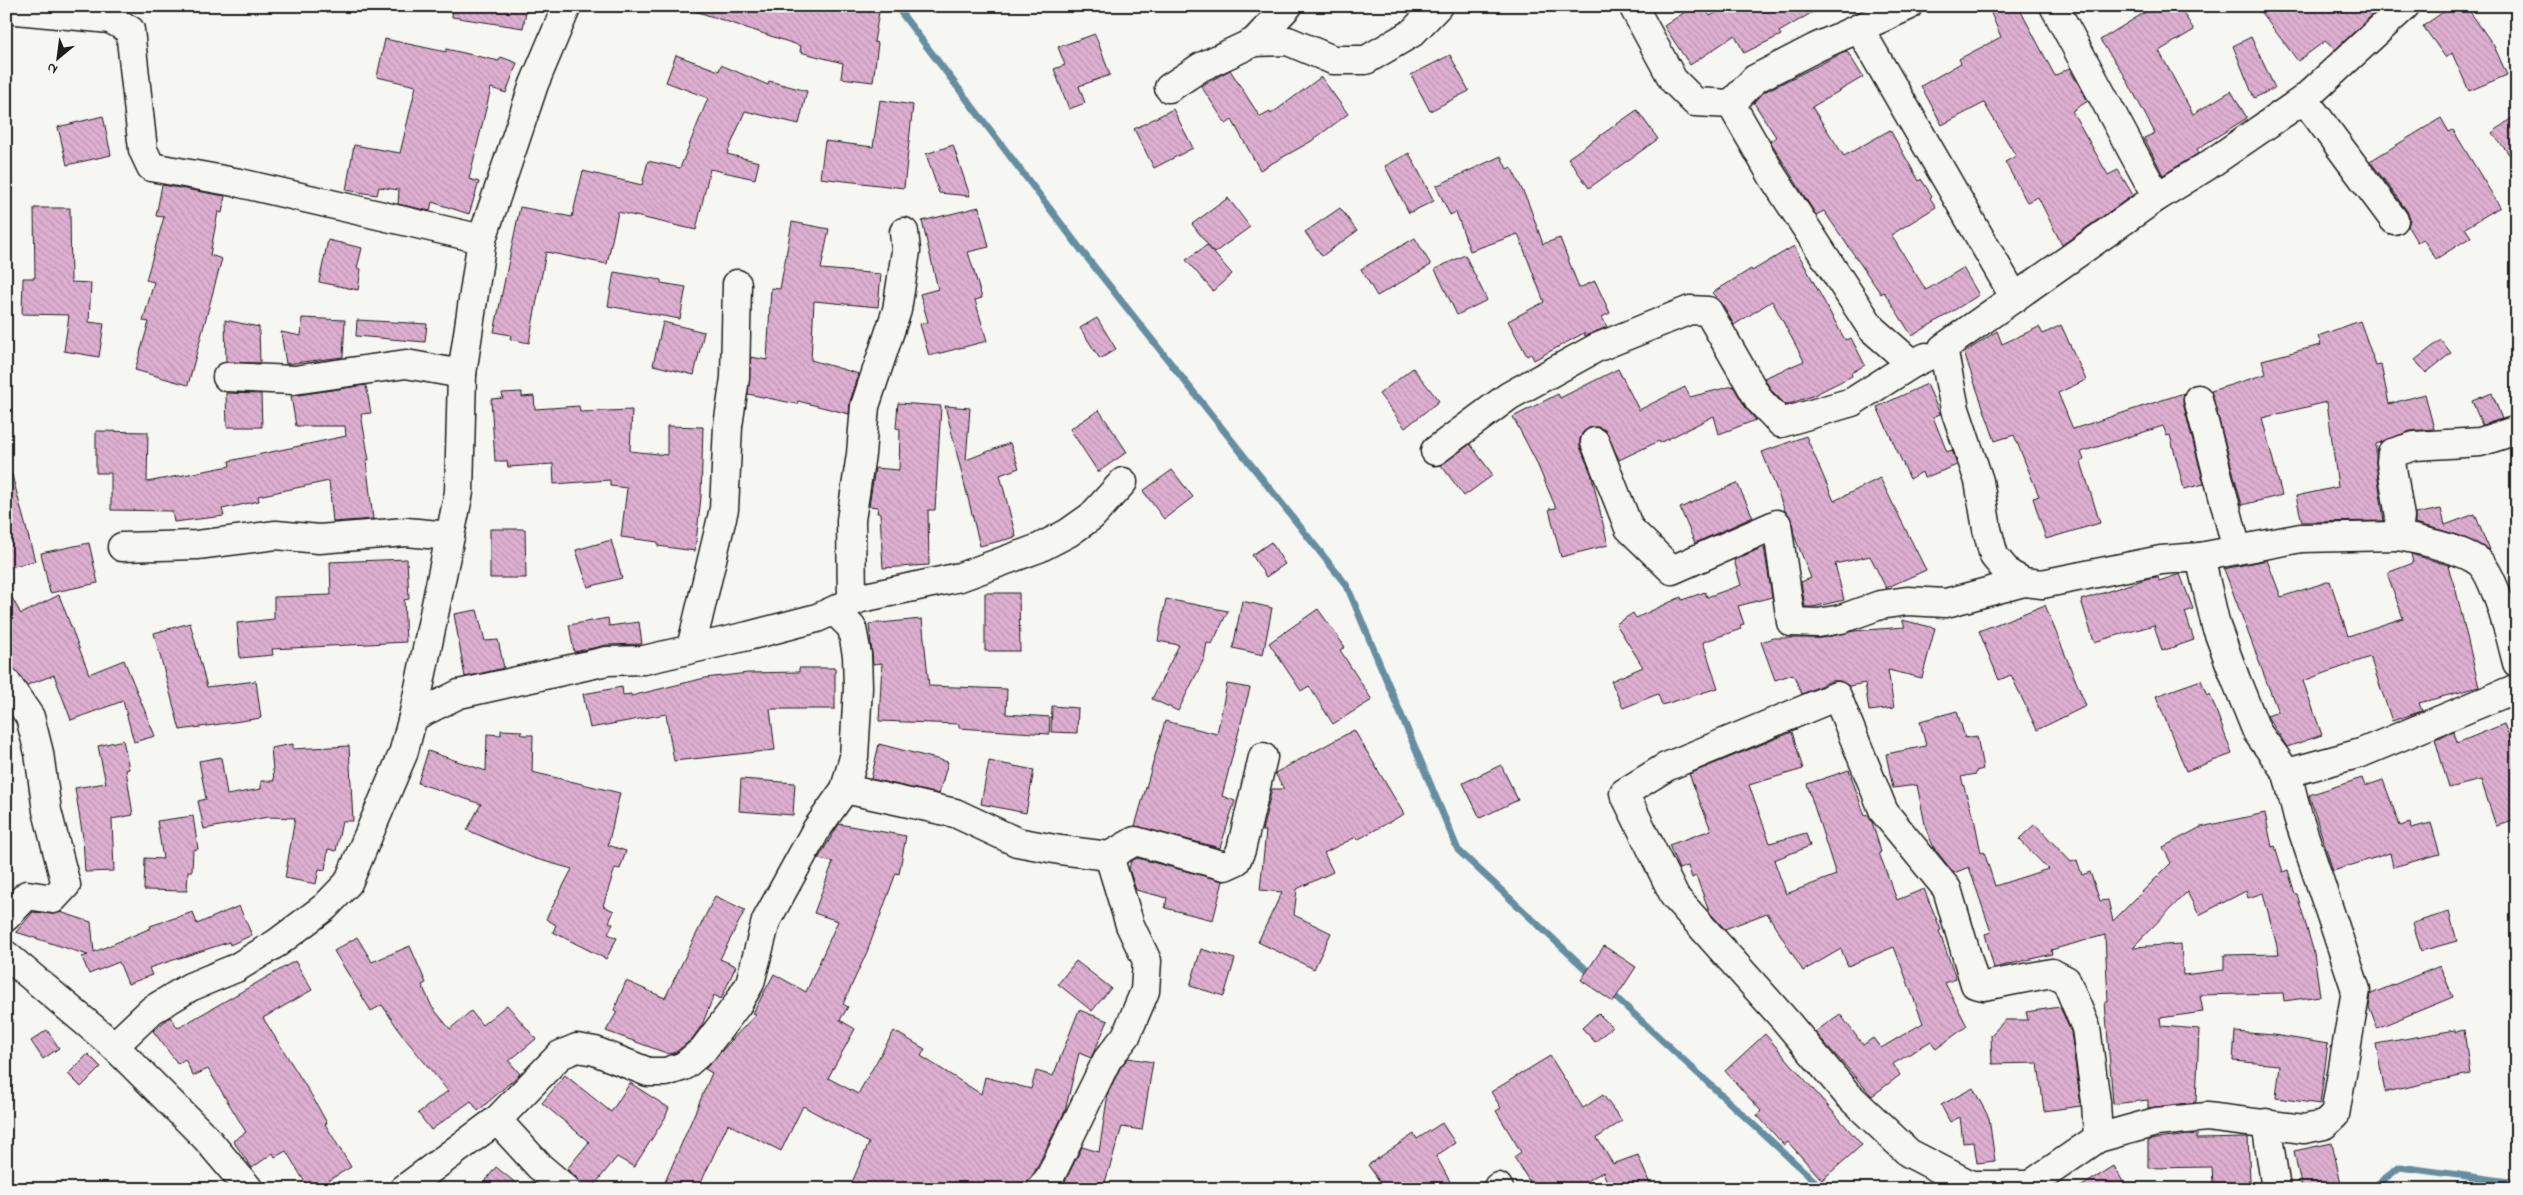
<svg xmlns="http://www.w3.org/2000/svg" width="2523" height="1195" viewBox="0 0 2523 1195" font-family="'Indie Flower',sans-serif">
	<defs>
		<pattern id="building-back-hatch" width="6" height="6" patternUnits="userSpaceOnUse" patternTransform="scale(1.25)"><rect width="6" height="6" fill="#deafd1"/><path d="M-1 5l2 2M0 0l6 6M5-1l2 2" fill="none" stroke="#be96b3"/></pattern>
	</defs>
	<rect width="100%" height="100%" fill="#f6f6f2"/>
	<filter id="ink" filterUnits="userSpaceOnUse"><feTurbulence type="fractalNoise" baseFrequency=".02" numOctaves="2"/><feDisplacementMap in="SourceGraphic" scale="10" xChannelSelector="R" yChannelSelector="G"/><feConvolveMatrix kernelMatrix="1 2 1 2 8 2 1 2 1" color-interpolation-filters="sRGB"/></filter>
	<g filter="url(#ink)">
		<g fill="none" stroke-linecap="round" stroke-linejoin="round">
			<!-- stream -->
			<g stroke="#658fa0" stroke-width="7">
				<polyline points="896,6 1085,255 1347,586 1458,850 1593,976"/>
				<polyline points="1610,992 1823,1189"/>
				<polyline points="2371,1189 2400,1167 2517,1183"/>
			</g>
		</g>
		<!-- building -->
		<g fill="url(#building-back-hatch)" stroke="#1c1c1c" fill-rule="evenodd">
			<polygon points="453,6 527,6 523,28 452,17"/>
			<polygon points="690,6 880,6 874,42 878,43 873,82 841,78 843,63 800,52 801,46 689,9"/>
			<polygon points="1694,6 1703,6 1710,16 1729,6 1823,6 1779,32 1781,35 1744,53 1735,35 1690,65 1664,26"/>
			<polygon points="1988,6 2018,6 2055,76 2069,68 2088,101 2072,111 2108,175 2118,170 2133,195 2062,245 2038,197 2027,202 2005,162 2016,156 1984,103 1942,125 1921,86 1961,63 1959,59 2001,37"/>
			<polygon points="2155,6 2179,6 2194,30 2159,51 2193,114 2231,91 2247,118 2197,149 2199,153 2163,175 2144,138 2155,133 2123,73 2100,40"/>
			<polygon points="2256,6 2367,6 2374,13 2335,50 2325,41 2298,61"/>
			<polygon points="2452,6 2466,6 2494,46 2507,75 2469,91 2452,53 2446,58 2423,26"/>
			<polygon points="1095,34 1110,75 1079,86 1085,103 1069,109 1054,69 1065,65 1058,47"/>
			<polygon points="2251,37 2275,88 2254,98 2233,46"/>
			<polygon points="385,39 446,52 446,49 499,61 501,57 517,63 506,93 491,88 469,179 479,182 469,214 432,202 430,211 398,204 399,190 379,187 377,195 346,190 354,145 400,153 416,86 377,77"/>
			<polygon points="1847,51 1863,77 1812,107 1844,156 1890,130 1919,181 1921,179 1932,196 1930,198 1936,207 1891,235 1926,290 1963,268 1979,295 1912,336 1884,292 1881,294 1824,211 1816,215 1770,141 1776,137 1754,103 1764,92"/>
			<polygon points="676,55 719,71 721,65 768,85 769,81 807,91 799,124 745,111 727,154 759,162 755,179 710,169 696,230 618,212 607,264 546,252 529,343 510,339 511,335 494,332 520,207 572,217 583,171 642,185 648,161 680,168 708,98 666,82"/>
			<polygon points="1450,55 1469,91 1430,111 1411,75"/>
			<polygon points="1230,70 1260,117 1270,112 1271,114 1321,77 1348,114 1310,142 1260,170 1232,120 1226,124 1201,86"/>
			<polygon points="880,100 913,105 904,188 820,178 825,141 873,147"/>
			<polygon points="1173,109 1193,148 1154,168 1134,129"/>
			<polygon points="1637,110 1658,139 1589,188 1568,158"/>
			<polygon points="2517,114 2517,164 2492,133"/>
			<polygon points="103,116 111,155 67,165 58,127"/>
			<polygon points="2441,118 2449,132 2453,130 2500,207 2465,228 2471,237 2436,259 2423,239 2417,242 2408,227 2410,219 2407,211 2370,161"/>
			<polygon points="953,145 970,196 939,193 926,154"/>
			<polygon points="1409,153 1434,201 1409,213 1385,166"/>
			<polygon points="1501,156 1507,169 1511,167 1528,202 1543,244 1560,238 1579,288 1595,281 1610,313 1602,317 1607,327 1585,336 1584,333 1534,360 1531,354 1527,356 1508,321 1544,302 1518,234 1470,251 1456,212 1450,215 1436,186"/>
			<polygon points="162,185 225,196 222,213 218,212 210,255 222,259 221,262 188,385 135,370 149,322 143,321 154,282 146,280 164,217 156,216"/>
			<polygon points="1228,198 1250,227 1214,253 1192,224"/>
			<polygon points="979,207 989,247 968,252 982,298 975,300 987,341 929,356 920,324 928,322 920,294 938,289 922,221"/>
			<polygon points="34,208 70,208 71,282 91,283 89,322 104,324 99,357 64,351 69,315 22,314 23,278 35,278"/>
			<polygon points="1340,208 1357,231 1322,256 1305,232"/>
			<polygon points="792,222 829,229 821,269 881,274 878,307 814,301 811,360 859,374 850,401 849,414 798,401 797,404 748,394 751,357 767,360 771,288 780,289"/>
			<polygon points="1415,238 1431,265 1377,296 1361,269"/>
			<polygon points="328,240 362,248 357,268 361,269 358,290 319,282"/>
			<polygon points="1207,245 1232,274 1213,291 1186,260"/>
			<polygon points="1794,246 1845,340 1851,338 1865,365 1851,373 1852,376 1812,396 1786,405 1772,391 1764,378 1804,361 1772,301 1734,325 1722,303 1712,293 1751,269 1752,271"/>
			<polygon points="1465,255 1487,300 1457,315 1435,269"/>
			<polygon points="614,272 661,280 661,283 686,287 680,319 608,306"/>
			<polygon points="302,318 345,320 343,357 286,364 281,332 301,336"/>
			<polygon points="1097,318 1116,349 1100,359 1080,328"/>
			<polygon points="225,320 259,327 260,363 226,362"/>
			<polygon points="357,320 427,324 425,342 356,336"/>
			<polygon points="2360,321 2376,366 2381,365 2389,404 2425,394 2434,429 2410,431 2376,444 2376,465 2384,521 2302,522 2296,496 2338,487 2327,402 2262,418 2282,495 2242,505 2211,391 2266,374 2262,360 2321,345 2318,336"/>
			<polygon points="663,322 704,332 694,375 653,365"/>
			<polygon points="2061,325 2086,380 2058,393 2073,429 2184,393 2183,403 2204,484 2184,489 2170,435 2167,436 2163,426 2081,452 2084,460 2081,462 2100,523 2046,539 2033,498 2039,496 2014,435 1995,441 1964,353 1997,331 2002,344 2039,327 2043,334"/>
			<polygon points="2441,340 2451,353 2426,373 2415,360"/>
			<polygon points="1413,368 1439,401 1405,428 1379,394"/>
			<polygon points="1618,369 1639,410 1685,387 1690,397 1733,386 1746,408 1756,420 1719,434 1714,416 1660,443 1659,441 1619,460 1605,430 1598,427 1589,428 1583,432 1580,439 1580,447 1591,473 1608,545 1561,557 1549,509 1556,508 1535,459 1513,417 1558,394 1560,398"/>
			<polygon points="1927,384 1940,414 1933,417 1947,452 1952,450 1957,465 1924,478 1922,472 1910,479 1877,407"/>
			<polygon points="366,385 371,413 361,414 369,460 366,460 373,519 333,522 329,481 258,496 259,501 222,509 224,516 174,522 172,511 111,510 111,473 96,473 96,431 148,432 147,482 230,466 229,461 346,436 345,426 296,426 291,396"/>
			<polygon points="522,392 522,397 534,396 535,409 579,406 580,412 632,410 630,451 667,455 667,426 703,427 701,497 695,551 658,546 658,542 621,537 627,488 610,486 610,480 554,484 553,464 508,467 507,461 495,461 491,399 503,398 502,393"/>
			<polygon points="226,393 261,394 262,427 227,427"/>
			<polygon points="2492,393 2502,419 2482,425 2472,401"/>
			<polygon points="898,403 941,406 935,510 928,510 929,565 883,568 880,513 877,513 878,507 869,506 870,500 875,468 899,470 900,429 896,428"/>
			<polygon points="945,406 970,408 966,460 1010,443 1019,468 1000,475 1016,537 980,546"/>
			<polygon points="1099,410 1127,452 1098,472 1070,429"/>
			<polygon points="1806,436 1834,501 1880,478 1926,570 1886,588 1870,556 1835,564 1844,600 1813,607 1805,607 1801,582 1811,578 1794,535 1792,521 1785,511 1762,452"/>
			<polygon points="1470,444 1493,475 1464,496 1441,465"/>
			<polygon points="1172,470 1193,497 1164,519 1143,491"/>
			<polygon points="12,475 35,561 6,568 6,476"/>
			<polygon points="1737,483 1753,517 1695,543 1680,508"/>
			<polygon points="2441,509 2445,525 2475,514 2489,550 2458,535 2415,523 2415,514"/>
			<polygon points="490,529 525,529 526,578 490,578"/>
			<polygon points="611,540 622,578 588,587 576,550"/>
			<polygon points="1271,542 1285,564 1266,577 1252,555"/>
			<polygon points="89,543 98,583 50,593 41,553"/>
			<polygon points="1764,547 1772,597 1738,606 1744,624 1740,625 1741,629 1703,642 1718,688 1662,705 1658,694 1623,708 1611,681 1643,667 1616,624 1633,613 1636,618 1681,597 1682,600 1705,592 1707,597 1741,585 1734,560"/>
			<polygon points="2411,554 2451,566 2448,567 2456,591 2479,687 2419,703 2422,711 2392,721 2370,657 2303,681 2322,735 2287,747 2267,716 2278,712 2224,569 2267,560 2281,597 2330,581 2348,636 2403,618 2387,573 2413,563"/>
			<polygon points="407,559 409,599 404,600 406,642 272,649 273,655 240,658 237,623 274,619 274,597 331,595 330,562"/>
			<polygon points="2180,574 2193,609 2185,612 2194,640 2162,651 2154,625 2094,642 2081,600 2149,578 2158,577 2159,581"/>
			<polygon points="6,587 21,614 59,595 89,674 124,660 155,736 134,742 123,701 71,720 54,675 27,685 13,668 6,650"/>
			<polygon points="985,593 1019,593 1020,651 985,651"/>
			<polygon points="1166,599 1228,611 1212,644 1207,643 1204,659 1178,711 1152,699 1179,645 1158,641"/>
			<polygon points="1242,601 1272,608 1263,655 1233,648"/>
			<polygon points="2045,605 2086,706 2037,730 2011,675 1999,680 1979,631"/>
			<polygon points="1318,609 1345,647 1340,650 1372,700 1333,724 1309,686 1301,691 1269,643"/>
			<polygon points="477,610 485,641 498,640 504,668 465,677 454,614"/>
			<polygon points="608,618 609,626 639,622 642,644 607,645 574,652 569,625"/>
			<polygon points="922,619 929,686 1007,689 1006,714 1050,717 1049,734 959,728 959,724 879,721 882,663 873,664 869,624"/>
			<polygon points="1902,620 1935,628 1922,678 1888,670 1894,708 1869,711 1865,683 1849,686 1840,681 1831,681 1802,694 1793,674 1775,680 1761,642 1773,638 1821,638 1854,631 1905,627"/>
			<polygon points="190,623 207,687 256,681 261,718 180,730 154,633"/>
			<polygon points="799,668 835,668 835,709 770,709 775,750 674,761 666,714 590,728 583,694 622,687 623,695 631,694 631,696 705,678 748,673 799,672"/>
			<polygon points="2201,680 2207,696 2210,694 2232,754 2186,771 2156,696"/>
			<polygon points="1227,684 1250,688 1222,796 1235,801 1220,848 1135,826 1165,721 1217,734"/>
			<polygon points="1052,706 1078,708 1077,733 1051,732"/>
			<path d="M 1957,711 L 1965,738 L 1977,736 L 1983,769 L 1976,771 L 1976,774 L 1961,777 L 1975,823 L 1981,853 L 1984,852 L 1995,886 L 2048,869 L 2019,839 L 2035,824 L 2071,862 L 2077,860 L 2082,875 L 2090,872 L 2100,901 L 2108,900 L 2113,921 L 2171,863 L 2163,847 L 2201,827 L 2265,813 L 2272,847 L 2275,846 L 2283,872 L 2288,870 L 2295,894 L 2297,894 L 2314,953 L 2320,996 L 2284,1001 L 2283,993 L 2200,995 L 2203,1012 L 2160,1018 L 2161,1026 L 2199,1029 L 2196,1102 L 2148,1108 L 2148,1100 L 2113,1104 L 2105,1002 L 2108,1002 L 2105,935 L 2051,950 L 2052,954 L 1994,968 L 1985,934 L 1991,932 L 1969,867 L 1954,873 L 1934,848 L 1926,829 L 1917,785 L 1893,788 L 1886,754 L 1926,746 L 1920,721 ZM 2246,891 L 2248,898 L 2263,893 L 2279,954 L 2224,955 L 2224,970 L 2183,975 L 2181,944 L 2133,947 L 2187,892 L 2199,915 Z"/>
			<polygon points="2504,724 2517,755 2517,820 2496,826 2481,780 2449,788 2435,739 2454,732 2457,743"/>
			<polygon points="501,730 521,731 522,735 533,735 532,772 620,793 608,845 626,851 620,869 615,868 603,906 614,911 609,922 613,924 608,934 617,938 606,959 553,932 556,925 546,919 572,869 533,858 467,830 481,804 418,783 428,751 486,771 487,734 501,735"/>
			<polygon points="1354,730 1404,814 1357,840 1356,837 1324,853 1333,872 1297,889 1294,915 1331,933 1314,969 1258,942 1282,892 1260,890 1266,831 1262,831 1272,789 1284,789 1275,773"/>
			<polygon points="1792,732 1803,769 1749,785 1770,843 1806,833 1810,846 1774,860 1786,894 1836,875 1807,784 1849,770 1865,816 1868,815 1872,822 1881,852 1879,853 1897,900 1924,889 1941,930 1939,931 1956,979 1945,983 1967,1026 1936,1049 1931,1041 1893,1064 1900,1075 1872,1096 1815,1032 1840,1014 1863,1045 1873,1038 1881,1048 1923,1023 1894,947 1848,966 1841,949 1803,971 1767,913 1725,929 1710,913 1696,876 1692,878 1688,866 1679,869 1669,845 1711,830 1689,774"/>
			<polygon points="123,740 129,769 126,770 133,815 112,819 114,871 85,872 83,838 75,788 106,783 98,746"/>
			<polygon points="293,744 293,749 349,746 353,821 342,821 336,851 328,849 325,870 319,869 316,884 285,878 295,818 268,817 204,829 198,801 206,799 199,761 221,757 227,795 261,789 261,781 274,781 271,748"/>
			<polygon points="879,744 948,762 939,794 871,779"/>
			<polygon points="989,761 1034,770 1026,813 981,804"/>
			<polygon points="1501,765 1518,800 1480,818 1463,783"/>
			<polygon points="2362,778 2365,786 2383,780 2400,826 2410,823 2411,828 2431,823 2440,854 2393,867 2390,853 2333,871 2309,795"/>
			<polygon points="741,779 795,783 793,815 739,811"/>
			<polygon points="193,816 198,849 193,850 192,871 188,871 187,891 144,890 145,858 163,859 157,821"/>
			<polygon points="839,824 906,836 899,874 896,873 867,952 843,1004 848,1007 840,1020 855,1029 828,1078 858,1094 894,1031 925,1049 921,1056 981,1094 985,1077 1031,1089 1036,1071 1053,1076 1079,1010 1108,1021 1091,1058 1079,1053 1065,1111 1026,1189 849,1189 869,1143 803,1106 781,1151 728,1124 698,1189 662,1189 712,1073 705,1069 756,1014 753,1013 774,974 806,992 838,921 814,913 833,862 818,859"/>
			<polygon points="1137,858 1223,881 1213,920 1165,908 1167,898 1136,890 1129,869 1131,861"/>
			<polygon points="715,896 745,910 720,959 736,966 721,999 714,995 702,1025 692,1039 676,1052 669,1054 606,1031 617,1012 614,1010 626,981 665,998"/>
			<polygon points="239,906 252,935 230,945 229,942 149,968 152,975 128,984 119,962 89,974 82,957 88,955 16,932 33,912 51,914 60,912 91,922 94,952 151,928 150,926 193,912 197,924"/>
			<polygon points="2449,912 2457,941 2421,951 2413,923"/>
			<polygon points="357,937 372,962 410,946 426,983 422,985 432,1007 450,1029 471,1011 482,1025 507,1005 536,1039 509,1061 520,1074 478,1111 471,1101 431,1130 418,1113 448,1091 403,1036 382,1005 371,1011 334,951"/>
			<polygon points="1604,946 1636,967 1613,1002 1581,980"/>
			<polygon points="1201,949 1235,959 1224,996 1190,986"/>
			<polygon points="295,961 312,990 263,1018 312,1096 327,1123 325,1124 351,1167 314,1189 309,1189 286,1151 275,1157 273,1153 252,1168 233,1141 246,1132 208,1069 193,1076 185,1059 178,1064 153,1031 170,1017 178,1028"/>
			<polygon points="1076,961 1111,988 1092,1011 1058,984"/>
			<polygon points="2440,966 2453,997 2377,1028 2369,1007 2371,994"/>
			<polygon points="2060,1007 2071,1032 2081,1106 2044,1111 2038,1063 1992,1064 1991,1035 2005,1020 2028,1020 2026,1012"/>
			<polygon points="1598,1013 1612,1027 1595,1042 1582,1028"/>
			<polygon points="47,1030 59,1048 43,1059 31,1041"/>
			<polygon points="2455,1030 2455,1032 2464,1030 2470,1074 2385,1092 2376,1044"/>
			<polygon points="2235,1032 2274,1035 2328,1044 2320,1104 2276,1098 2280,1065 2233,1061"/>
			<polygon points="1765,1034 1862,1145 1822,1180 1788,1142 1784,1145 1757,1115 1761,1111 1725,1071"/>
			<polygon points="88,1054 101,1067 81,1087 68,1074"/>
			<polygon points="1550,1056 1583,1108 1603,1095 1622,1121 1597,1138 1613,1164 1638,1155 1652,1189 1610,1189 1603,1172 1572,1189 1534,1189 1514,1157 1521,1152 1496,1111 1501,1108 1491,1092"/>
			<polygon points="1128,1058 1153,1062 1142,1130 1122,1127 1103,1189 1061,1189 1082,1147 1099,1152 1108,1093 1120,1068"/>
			<polygon points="565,1075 611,1112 630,1083 669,1108 665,1118 634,1167 617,1157 591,1189 581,1189 576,1177 567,1169 589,1142 542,1103"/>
			<polygon points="1973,1088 1989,1118 1995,1161 1977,1163 1974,1142 1963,1143 1960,1117 1950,1122 1941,1105"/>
			<polygon points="1442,1123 1455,1143 1436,1156 1454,1189 1385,1189 1368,1165 1414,1134 1417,1139"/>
			<polygon points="2197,1134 2197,1139 2248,1138 2250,1181 2213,1183 2212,1167 2148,1168 2148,1140"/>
			<polygon points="2332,1143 2342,1189 2302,1189 2294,1151"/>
			<polygon points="2114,1166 2127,1189 2077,1189"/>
			<polygon points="496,1167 523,1189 479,1189"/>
		</g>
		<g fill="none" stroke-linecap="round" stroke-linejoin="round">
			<!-- minor casing -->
			<g stroke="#1c1c1c" stroke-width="31">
				<g id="minor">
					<polyline points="1633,6 1673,80 1695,102 1731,104 1773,177 1872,329 1912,364 1926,357"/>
					<polyline points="2054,6 2157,197"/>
					<polyline points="6,9 110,19 130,30 143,150 151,167 240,183 482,239"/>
					<polyline points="1859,28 2015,298"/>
					<polyline points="1254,42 1288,6"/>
					<polyline points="1169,88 1201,67 1254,42 1288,41 1333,60 1366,60 1412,33 1438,6"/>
					<polyline points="2304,99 2394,220"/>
					<polyline points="1731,104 1755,79 1815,48 1908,6"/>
					<polyline points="227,377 294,380 406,364 462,374"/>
					<polyline points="2198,399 2237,550"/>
					<path d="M 2517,430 L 2480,442 L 2415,446 L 2392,453 L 2391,462 L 2400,517 L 2397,536 C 2417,539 2465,550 2480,563 C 2495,577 2512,641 2517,663"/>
					<polyline points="1595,442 1629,528 1672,570 1777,524 1791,622 1818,623 1841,619 1880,605 1907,601 1946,603 2024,582"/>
					<polyline points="1435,451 1509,396 1596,348 1690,310 1708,311 1759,400 1781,423 1852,402 1912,364"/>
					<polyline points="122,547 197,545 276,535 319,539 406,532 450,536"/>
					<polyline points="2200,557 2301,538 2397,536"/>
					<polyline points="852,601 851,520 861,454 865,406 897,310 906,251 904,232"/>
					<polyline points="691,648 724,509 728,426 735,378 737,284"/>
					<polyline points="6,682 30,717 39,753 47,811 66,885 53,899 27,895 6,917"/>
					<polyline points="413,717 459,694 607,661 644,660 748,636 817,618 861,598 960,577 1039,548 1068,533 1092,516 1123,482"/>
					<polyline points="2287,773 2361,753 2517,688"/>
					<polyline points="845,789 955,813 1017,842 1060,850 1109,856 1135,841 1225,866 1236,861 1241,850 1263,757"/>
					<polyline points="6,955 114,1046 206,1138 249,1189"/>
					<polyline points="114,1046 152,1010 190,987 236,968 277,943 325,907 348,883 403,754 413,717 459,492 462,374 482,239 534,84 567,6"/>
					<polyline points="497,1120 540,1167 566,1189"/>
					<polyline points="2266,1123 2276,1189"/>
					<polyline points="2030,1185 1971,1185 1909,1153 1848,1095 1785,1020 1675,897 1624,793 1666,767 1837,696 1884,812 1947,889 1975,984 1984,986 2052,973 2066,980 2086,1028 2096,1102 2098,1138 2156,1122 2207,1117 2304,1129 2324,1125 2335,1115 2356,990 2298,817 2287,773 2257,732 2236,680 2216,626 2200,557 2161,560 2042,584 2024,582 2009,574 1994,556 1987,529 1979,481 1955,409 1943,348 2157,197 2207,166 2304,99 2405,6"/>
					<polyline points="1498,1187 1499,1189"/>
					<polyline points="404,1189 497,1120 560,1055 577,1048 595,1051 648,1072 666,1072 684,1066 703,1050 737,1005 750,983 766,921 816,830 845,789 854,757 858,687 857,655 852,628 835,611"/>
					<polyline points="1041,1189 1050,1177 1107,1060 1126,1036 1145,991 1147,961 1130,925 1109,856"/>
					<polyline points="2024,1189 2098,1138"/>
				</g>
			</g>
			<!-- minor -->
			<use href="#minor" stroke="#f6f6f2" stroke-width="28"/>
		</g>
	</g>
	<!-- margin -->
	<rect width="2523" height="1195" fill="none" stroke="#f6f6f2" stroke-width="25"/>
	<rect x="12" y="12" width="2498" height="1170" fill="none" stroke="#1c1c1c" stroke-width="2" filter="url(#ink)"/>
	<!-- north arrow -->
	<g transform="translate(58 58) rotate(209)" stroke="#f6f6f2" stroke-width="4" paint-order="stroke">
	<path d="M0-4L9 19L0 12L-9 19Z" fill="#1c1c1c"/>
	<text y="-8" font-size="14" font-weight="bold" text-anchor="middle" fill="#1c1c1c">N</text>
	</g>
</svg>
